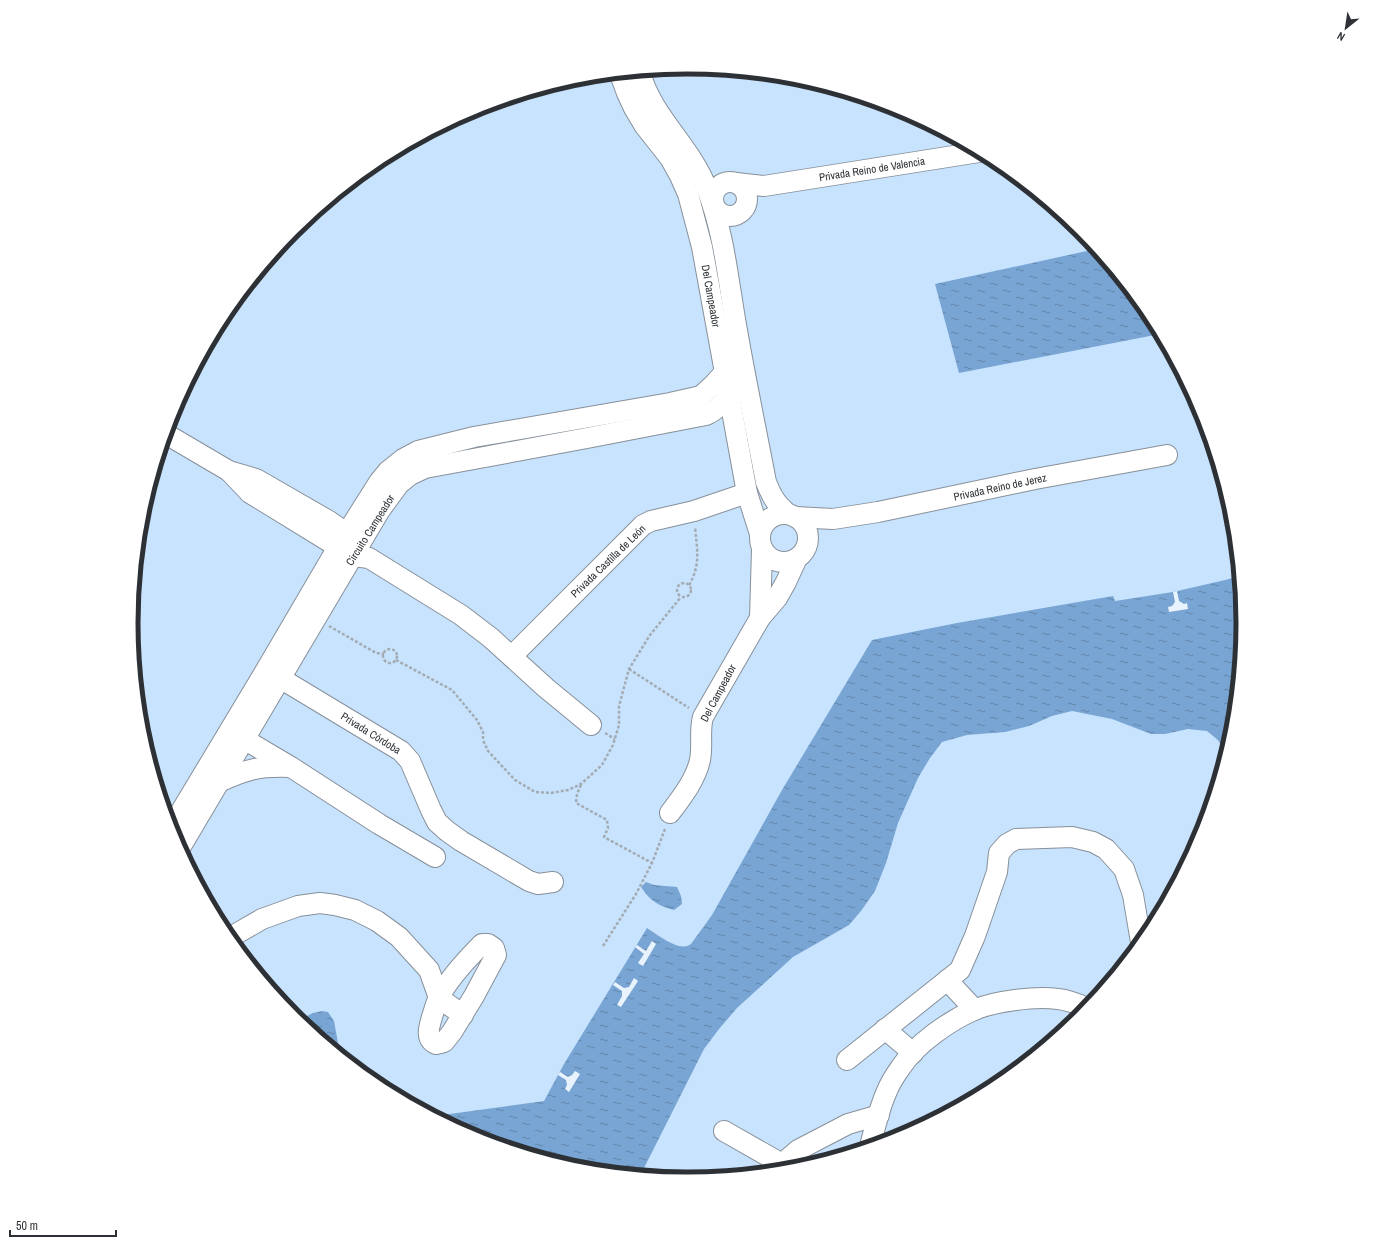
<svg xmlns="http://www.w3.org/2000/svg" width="1374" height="1246" viewBox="0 0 1374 1246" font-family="'Archivo Narrow',sans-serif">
	<defs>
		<pattern id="water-ripples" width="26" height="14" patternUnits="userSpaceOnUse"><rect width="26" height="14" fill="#78a5d3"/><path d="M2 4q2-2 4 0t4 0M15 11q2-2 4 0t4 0" fill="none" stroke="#6387ac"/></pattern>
	</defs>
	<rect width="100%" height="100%" fill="#e9f3fd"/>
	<!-- grass -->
	<circle fill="#c8e3fe" cx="687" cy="623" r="554"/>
	<!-- water -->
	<g fill="url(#water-ripples)">
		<polygon points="772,75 796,78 807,81 802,84 774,78"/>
		<polygon points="1096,249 1149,314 1160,334 959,373 935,284"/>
		<path d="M 1238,577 L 1243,623 L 1232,732 L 1226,754 L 1218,740 L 1207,731 L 1188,729 L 1165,734 L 1151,734 L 1112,719 L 1072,711 L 1052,716 L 1029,726 L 1005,732 L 967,735 L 942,742 L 930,758 L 918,778 L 898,823 L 886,863 L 875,891 L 861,911 L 849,925 L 793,957 L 737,1008 L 719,1029 L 704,1049 L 641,1174 L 578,1168 L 474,1137 L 435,1116 L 544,1101 L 564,1064 L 647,928 C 658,935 680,953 691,944 L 712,915 L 782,790 L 872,640 L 957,623 L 1113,596 L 1115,601 L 1173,592 Z"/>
		<path d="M 646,882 L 654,885 L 677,887 L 681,896 L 682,904 L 674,910 C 659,906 650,901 641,887 Z"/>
		<polygon points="322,1011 328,1012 334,1021 340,1054 299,1020 313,1013"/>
	</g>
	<!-- pier -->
	<g fill="#e9f3fd">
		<polygon points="1177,591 1179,601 1184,604 1187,603 1188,609 1169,612 1168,607 1172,606 1175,602 1173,592"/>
		<polygon points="652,941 656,944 643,966 638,963 644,954 635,947 637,945 646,951"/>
		<polygon points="634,978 638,981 621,1007 617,1005 622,996 622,991 613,985 615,982 624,988 629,987"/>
		<polygon points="575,1071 580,1074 569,1092 565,1089 567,1085 566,1080 558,1075 560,1072 568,1077 572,1075"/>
	</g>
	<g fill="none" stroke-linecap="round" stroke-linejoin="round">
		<!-- minor casing -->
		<g stroke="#87909a" stroke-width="22">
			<g id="minor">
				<path d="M 640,72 C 651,116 691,146 707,189 C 724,233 728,279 736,325 C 745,377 756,430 766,482 C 772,497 776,504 788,514"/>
				<polyline points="620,74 627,93 634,108 644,125 670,158 680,176 688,194 702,247 747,493 760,534"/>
				<circle cx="730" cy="199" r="17"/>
				<polyline points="736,183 764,186 979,152"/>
				<polyline points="166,434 229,471 256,479 329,521 357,540"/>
				<circle cx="784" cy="538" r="24"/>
				<polyline points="795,517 833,519 878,512 1035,479 1167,455"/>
				<polyline points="760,618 762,549"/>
				<polyline points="512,656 643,525 651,521 694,511 747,493"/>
				<polyline points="270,672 401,751 410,761 431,810 437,822 447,831 461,841 529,881 538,884 553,882"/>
				<polyline points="591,725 546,688 491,638 461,615 369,558 353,556 338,547 379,482 388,471 403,459 418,451 474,437 670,403 701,396 714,384 741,354"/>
				<polyline points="232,732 291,767 379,824 435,857"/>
				<path d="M 219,782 C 247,769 259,766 290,767"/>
				<path d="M 670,813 C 682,797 696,779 700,760 C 703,745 699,731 703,717 L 760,618 L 777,598 L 786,582 L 797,558"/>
				<polyline points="171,828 266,670 338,547 250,493 229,471"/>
				<path d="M 180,848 L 380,510 L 399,484 L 410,475 L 425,468 L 587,438 L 706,415 C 721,409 734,389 745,377"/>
				<polyline points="230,939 236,934 262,919 298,906 320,903 335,905 355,910 377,921 399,937 429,970 439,998 463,1015"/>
				<path d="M 482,944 L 488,944 L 494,948 L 496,955 L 474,996 L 452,1032 L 444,1042 L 436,1044 C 425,1039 429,1027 432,1017 C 434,1011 436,1003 439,997 C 450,977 466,960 482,944 Z"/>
				<polyline points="947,980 975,1010"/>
				<polyline points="885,1029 913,1053"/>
				<polyline points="847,1060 960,970 975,936 997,872 999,853 1007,844 1016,839 1072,837 1093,842 1106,849 1124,869 1133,895 1141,942"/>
				<polyline points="724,1131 782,1164 787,1169"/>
				<path d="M 870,1146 C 875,1128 879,1108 887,1091 C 890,1083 896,1074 901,1067 C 916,1044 949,1021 974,1010 C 995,1001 1035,996 1058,999 C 1068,1000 1078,1004 1087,1008"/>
				<polyline points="782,1164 798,1150 848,1124 879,1115"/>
			</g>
		</g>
		<!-- path -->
		<g stroke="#a3abb3" stroke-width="2.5" stroke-dasharray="3 2" stroke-linecap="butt">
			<circle cx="684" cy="590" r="7"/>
			<path d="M 689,585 C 701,565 697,549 695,527"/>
			<polyline points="329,626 376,653 384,654"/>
			<circle cx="390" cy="656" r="7"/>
			<polyline points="396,660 452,690 477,720 483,732 483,740 488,751 515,780 535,792 551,793 568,790 581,784 602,765 613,745 619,725 619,706 629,669 650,635 681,597"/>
			<polyline points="629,669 689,708"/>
			<polyline points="605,733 615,739"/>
			<polyline points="581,785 577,794 576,803 607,820 608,828 604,837 652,863"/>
			<polyline points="603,946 636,894 652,863 665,829"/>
		</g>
		<!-- minor -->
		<use href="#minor" stroke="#fff" stroke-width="20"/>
	</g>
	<g text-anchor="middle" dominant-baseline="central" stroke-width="3.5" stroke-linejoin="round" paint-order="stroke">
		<!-- street labels -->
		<g font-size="11" fill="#2d3135" stroke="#fff">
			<text transform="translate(872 169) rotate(-9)">Privada Reino de Valencia</text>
			<text transform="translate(711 296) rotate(80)">Del Campeador</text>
			<text transform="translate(1000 487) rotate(-12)">Privada Reino de Jerez</text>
			<text transform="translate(370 530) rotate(-58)">Circuito Campeador</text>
			<text transform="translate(608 561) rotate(-44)">Privada Castilla de León</text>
			<text transform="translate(718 693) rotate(-62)">Del Campeador</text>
			<text transform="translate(371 733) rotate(32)">Privada Córdoba</text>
		</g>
	</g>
	<!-- crop -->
	<path d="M0 0H1374V1246H0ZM138 623a549 549 0 1 1 1098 0a549 549 0 1 1-1098 0Z" fill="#fff" fill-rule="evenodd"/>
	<path fill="none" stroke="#2d3135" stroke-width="5" d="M138 623a549 549 0 1 1 1098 0a549 549 0 1 1-1098 0Z"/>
	<!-- north arrow -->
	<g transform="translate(1346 28) rotate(210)" stroke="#ffffff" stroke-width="3" paint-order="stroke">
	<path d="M0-3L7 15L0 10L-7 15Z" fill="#2d3135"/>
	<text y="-6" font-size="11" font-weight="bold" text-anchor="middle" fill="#2d3135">N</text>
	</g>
	<!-- scale -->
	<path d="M10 1230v6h106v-6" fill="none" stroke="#2d3135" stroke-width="2"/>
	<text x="16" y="1230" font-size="12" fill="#2d3135" stroke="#ffffff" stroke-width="3" paint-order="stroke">50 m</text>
</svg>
